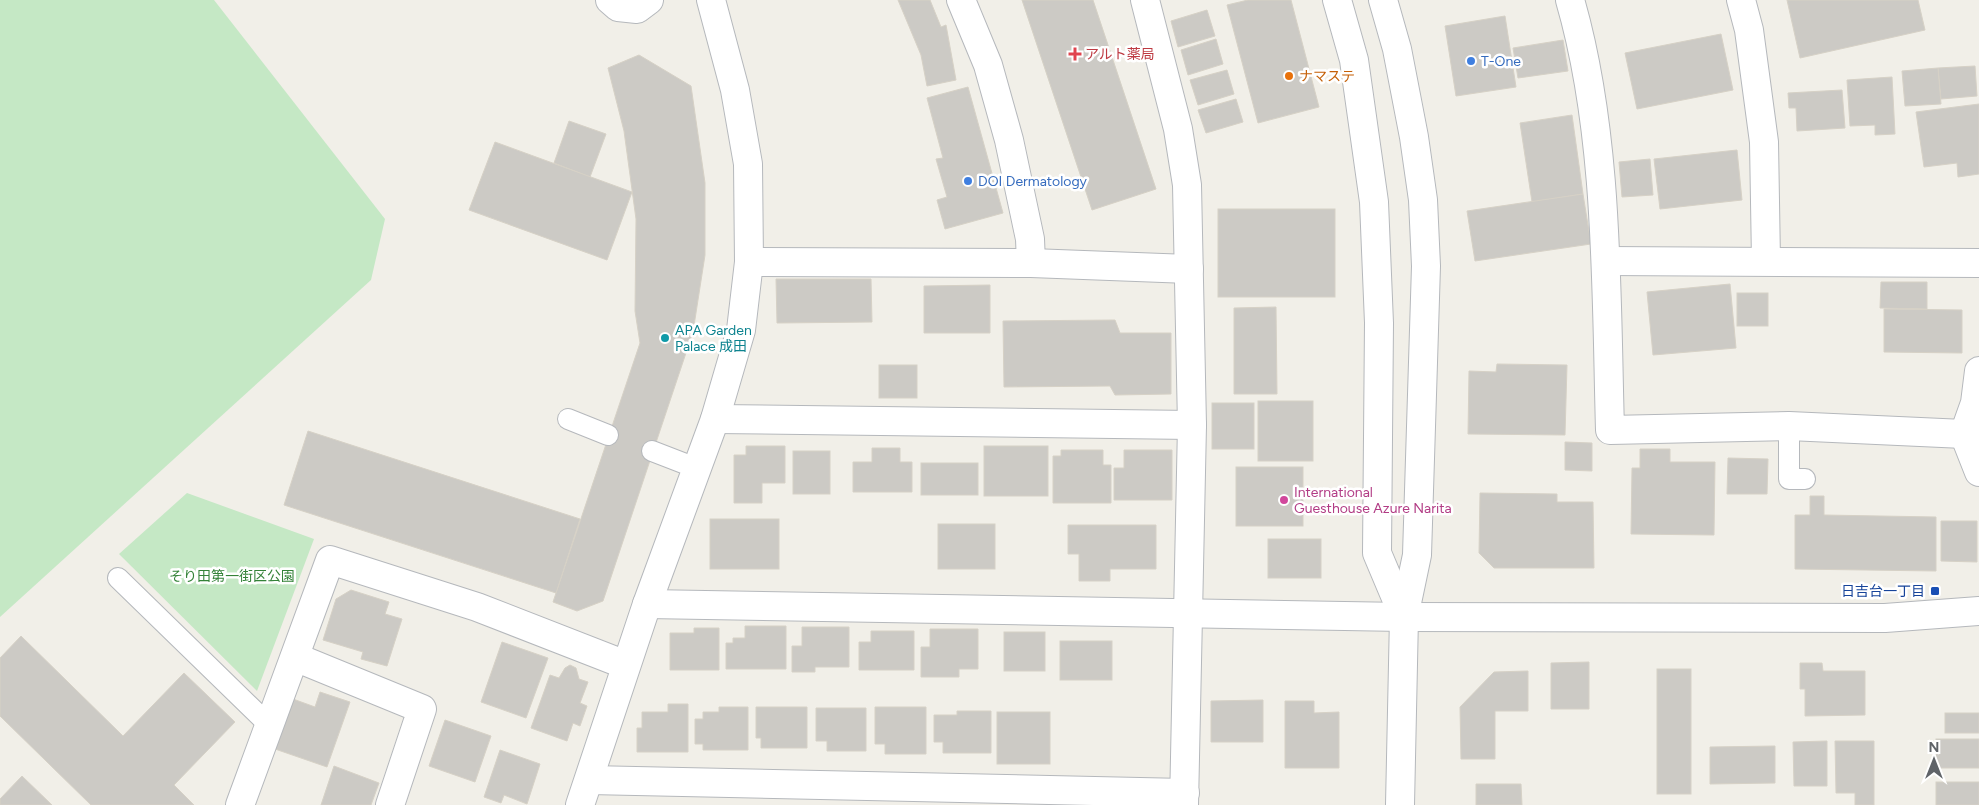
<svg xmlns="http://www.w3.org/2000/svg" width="1979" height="805" viewBox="0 0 1979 805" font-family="Figtree,'Noto Sans JP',sans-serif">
	<rect width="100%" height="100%" fill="#f1efe8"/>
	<!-- green -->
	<g fill="#c5e8c5">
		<polygon points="0,0 214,0 385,219 371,280 0,617"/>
		<polygon points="187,493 314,539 257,691 119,554"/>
	</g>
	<!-- building -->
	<g fill="#cccac5" stroke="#d6d1c6">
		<polygon points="898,0 930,0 941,27 946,25 956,80 927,86 921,55"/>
		<polygon points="1022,0 1093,0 1156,189 1092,210"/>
		<polygon points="1248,0 1291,0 1319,107 1258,123 1227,5"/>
		<polygon points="1787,0 1918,0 1925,30 1800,58"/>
		<polygon points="1207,10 1215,36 1178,47 1171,21"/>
		<polygon points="1505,16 1516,87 1456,96 1445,26"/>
		<polygon points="1721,34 1733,90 1637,109 1625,53"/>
		<polygon points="1216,39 1223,64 1188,75 1181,50"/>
		<polygon points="1563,40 1568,71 1518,78 1513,48"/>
		<polygon points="639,55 691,86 705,183 705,255 693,332 603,601 577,611 553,602 640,343 635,311 636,219 624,131 608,68"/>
		<polygon points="1975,66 1977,96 1941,99 1938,68"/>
		<polygon points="1938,68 1941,104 1905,106 1902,71"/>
		<polygon points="1227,70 1234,94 1198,105 1190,80"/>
		<polygon points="1892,77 1895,134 1875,135 1875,125 1850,126 1847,80"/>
		<polygon points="968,87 1003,213 945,229 937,200 947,197 936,159 943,158 927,98"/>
		<polygon points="1842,90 1845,128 1797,131 1796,108 1789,108 1788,93"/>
		<polygon points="1236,99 1243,122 1206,133 1198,110"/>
		<polygon points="1979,104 1979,174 1958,177 1957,163 1924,167 1916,112"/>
		<polygon points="1572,115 1583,194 1532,202 1520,123"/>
		<polygon points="569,121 606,134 590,177 554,163"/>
		<polygon points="495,142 632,192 607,260 469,210"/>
		<polygon points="1737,150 1742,200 1660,209 1654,159"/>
		<polygon points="1650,159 1653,195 1622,197 1619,162"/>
		<polygon points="1583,194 1591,244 1475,261 1467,211"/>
		<rect x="1218" y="209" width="117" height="88"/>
		<polygon points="776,279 871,279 872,322 777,323"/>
		<polygon points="1881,282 1927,282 1927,309 1880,308"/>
		<polygon points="1730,284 1736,348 1653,355 1647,292"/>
		<polygon points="990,285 990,333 924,333 924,286"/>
		<rect x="1737" y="293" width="31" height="33"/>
		<polygon points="1276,307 1277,394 1234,394 1234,308"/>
		<polygon points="1884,309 1962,310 1962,353 1884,352"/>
		<polygon points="1115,320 1120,333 1171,333 1171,394 1115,395 1110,386 1004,387 1003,321"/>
		<polygon points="1497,364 1567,365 1565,435 1468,434 1469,371 1496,372"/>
		<rect x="879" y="365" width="38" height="33"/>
		<rect x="1258" y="401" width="55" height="60"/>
		<rect x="1212" y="403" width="42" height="46"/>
		<polygon points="308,431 580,519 556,593 284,505"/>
		<polygon points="1565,442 1592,443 1592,471 1565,470"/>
		<polygon points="746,446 785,446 785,483 762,483 762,503 734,503 734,455 746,455"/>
		<rect x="984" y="446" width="64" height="50"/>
		<polygon points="872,448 900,448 900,462 912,462 912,492 853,492 853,462 872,462"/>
		<polygon points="1640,449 1670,449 1670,462 1715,462 1714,535 1631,534 1632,468 1640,468"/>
		<polygon points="1061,450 1103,450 1103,465 1111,465 1111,503 1053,503 1053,456 1061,456"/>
		<polygon points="1124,450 1172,450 1172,500 1114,500 1114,468 1124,468"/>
		<rect x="793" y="451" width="37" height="43"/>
		<polygon points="1728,458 1768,459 1767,494 1727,494"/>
		<rect x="921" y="463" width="57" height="32"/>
		<rect x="1236" y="467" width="67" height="59"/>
		<polygon points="1480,493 1557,494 1557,502 1593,502 1594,568 1494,568 1479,553"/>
		<polygon points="1810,496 1824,496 1824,515 1936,517 1936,571 1795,569 1795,515 1810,515"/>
		<rect x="710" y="519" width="69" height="50"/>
		<polygon points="1941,521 1977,521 1977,562 1941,561"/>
		<rect x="938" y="524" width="57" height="45"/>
		<polygon points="1068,525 1156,525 1156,569 1110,569 1110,581 1079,581 1079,554 1068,554"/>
		<rect x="1268" y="539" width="53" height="39"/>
		<polygon points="351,590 389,602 385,614 402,619 387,666 361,659 363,652 323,640 336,599"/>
		<polygon points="745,626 786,626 786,669 726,669 726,643 733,643 733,638 745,638"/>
		<polygon points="802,627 849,627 849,667 815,667 815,672 792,672 792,646 802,646"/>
		<polygon points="694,628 719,628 719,670 670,670 670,633 694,633"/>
		<polygon points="930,629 978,629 978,669 959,669 959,677 921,677 921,647 930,647"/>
		<polygon points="871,631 914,631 914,670 859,670 859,642 871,642"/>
		<rect x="1004" y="632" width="41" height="39"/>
		<polygon points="21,636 123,736 184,673 235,722 174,785 194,805 91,805 0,716 0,658"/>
		<rect x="1060" y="641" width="52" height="39"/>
		<polygon points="502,642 548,658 526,718 481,702"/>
		<polygon points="1589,662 1589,709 1551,709 1551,663"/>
		<polygon points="1800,663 1822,663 1823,671 1865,671 1865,715 1805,716 1805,689 1800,689"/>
		<polygon points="570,665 576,668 579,679 588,682 580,703 587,706 580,726 573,723 567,741 531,728 550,675 559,678 565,668"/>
		<rect x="1657" y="669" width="34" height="125"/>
		<polygon points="1528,671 1528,711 1495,711 1495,759 1461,759 1460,707 1494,672"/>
		<polygon points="320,692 350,702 327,767 275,749 293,699 315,707"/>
		<polygon points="1263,700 1263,742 1211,742 1211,701"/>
		<polygon points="1285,701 1314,701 1314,713 1339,712 1339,768 1285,768"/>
		<polygon points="668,704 688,704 688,752 637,752 637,728 642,728 642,712 668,712"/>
		<polygon points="719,707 748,707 748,750 703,750 703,744 695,744 695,719 703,719 703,712 719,712"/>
		<polygon points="756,707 807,707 807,748 761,748 761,738 756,738"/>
		<polygon points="875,707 926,707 926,754 885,754 885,744 875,744"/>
		<polygon points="816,708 866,708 866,751 827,751 827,741 816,741"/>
		<polygon points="957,711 991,711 991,753 943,753 943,742 934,742 934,715 957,715"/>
		<rect x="997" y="712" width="53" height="52"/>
		<rect x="1945" y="713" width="34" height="20"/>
		<polygon points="445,720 491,736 475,782 429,766"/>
		<rect x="1936" y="739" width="43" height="29"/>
		<polygon points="1827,741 1827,786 1794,786 1793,742"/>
		<polygon points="1835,741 1874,741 1874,805 1855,805 1855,793 1836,793"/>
		<polygon points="1775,746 1775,783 1710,784 1710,747"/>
		<polygon points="500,750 540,764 527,804 504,795 501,803 484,797"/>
		<polygon points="334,766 379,783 371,805 321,805"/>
		<polygon points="22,776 52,805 0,805 0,799"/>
		<rect x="1936" y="782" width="43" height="23"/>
		<polygon points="1476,784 1521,784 1522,805 1476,805"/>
	</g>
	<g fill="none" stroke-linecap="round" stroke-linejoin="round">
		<!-- service casing -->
		<g stroke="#b5b8bc" stroke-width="22">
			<g id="service">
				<polyline points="568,419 608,435"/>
				<polyline points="1789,426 1789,479 1805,479"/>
				<polyline points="652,451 696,468"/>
				<polyline points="118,578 270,726"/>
			</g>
		</g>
		<!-- minor casing -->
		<g stroke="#b5b8bc" stroke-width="30">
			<g id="minor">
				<polyline points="610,0 618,7 637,9 649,0"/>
				<polyline points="961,0 988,65 1009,140 1030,239 1031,263"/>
				<polyline points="1145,0 1178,129 1187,185 1192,425 1184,805"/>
				<path d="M 1570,0 C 1609,134 1606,291 1610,430 L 1789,426 L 1964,434"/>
				<polyline points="1741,0 1749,30 1764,142 1766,261"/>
				<polyline points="1606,261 1979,263"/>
				<polyline points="749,262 1031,263 1189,269"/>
				<polyline points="1979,371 1975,403 1964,434 1979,472"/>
				<polyline points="715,419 1192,425"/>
				<polyline points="647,604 1404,617"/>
				<polyline points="295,657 422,709 390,805"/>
				<polyline points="589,780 1185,793"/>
				<polyline points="240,805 330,560 477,607 626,665"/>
				<polyline points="580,805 647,604 715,419 741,330 749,262 748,164 735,90 711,0"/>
			</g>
		</g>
		<!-- tertiary casing -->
		<g stroke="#b5b8bc" stroke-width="30">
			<g id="tertiary">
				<polyline points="1337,0 1354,60 1374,202 1379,323 1377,553 1404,617"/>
				<polyline points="1383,0 1397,49 1414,137 1423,200 1426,266 1417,555 1404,617 1400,805"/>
				<polyline points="1404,617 1885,618 1979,611"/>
			</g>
		</g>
		<!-- service -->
		<use href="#service" stroke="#fff" stroke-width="20"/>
		<!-- minor -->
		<use href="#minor" stroke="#fff" stroke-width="28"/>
		<!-- tertiary -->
		<use href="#tertiary" stroke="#fff" stroke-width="28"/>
	</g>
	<!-- markers -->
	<path fill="#e0444e" stroke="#fff" stroke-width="2" d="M1072.5 46.5h5v5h5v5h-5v5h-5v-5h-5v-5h5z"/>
	<g fill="#3f7fe0" stroke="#fff" stroke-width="2">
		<circle cx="1471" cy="61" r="5"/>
		<circle cx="968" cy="181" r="5"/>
	</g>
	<circle fill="#e8710a" stroke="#fff" stroke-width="2" cx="1289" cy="76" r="5"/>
	<circle fill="#0f9aa8" stroke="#fff" stroke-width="2" cx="665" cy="338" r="5"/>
	<circle fill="#d1479c" stroke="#fff" stroke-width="2" cx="1284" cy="500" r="5"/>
	<rect fill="#1a4fb4" stroke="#fff" stroke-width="2" x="1930" y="586" width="10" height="10" rx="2.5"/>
	<g text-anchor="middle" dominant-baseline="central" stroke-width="5" stroke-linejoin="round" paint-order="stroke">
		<!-- health labels -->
		<g font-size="14" fill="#be3a42" stroke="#fff" text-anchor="start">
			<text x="1085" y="54">アルト薬局</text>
		</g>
		<!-- shop labels -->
		<g font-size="14" fill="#366cbe" stroke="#fff" text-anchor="start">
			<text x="1481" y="61">T-One</text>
			<text x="978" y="181">DOI Dermatology</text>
		</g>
		<!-- food labels -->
		<g font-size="14" fill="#c56008" stroke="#fff" text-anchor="start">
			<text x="1299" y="76">ナマステ</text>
		</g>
		<!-- culture labels -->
		<g font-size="14" fill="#0d838f" stroke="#fff" text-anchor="start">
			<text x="675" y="330">APA Garden<tspan x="675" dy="16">Palace 成田</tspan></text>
		</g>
		<!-- hotel labels -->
		<g font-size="14" fill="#b23c85" stroke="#fff" text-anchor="start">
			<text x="1294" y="492">International<tspan x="1294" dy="16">Guesthouse Azure Narita</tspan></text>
		</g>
		<!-- park labels -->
		<g font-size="14" fill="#348238" stroke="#fff">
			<text x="232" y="576">そり田第一街区公園</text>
		</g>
		<!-- transit labels -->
		<g font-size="14" fill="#164399" stroke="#fff" text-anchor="end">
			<text x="1925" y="591">日吉台一丁目</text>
		</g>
	</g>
	<!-- north arrow -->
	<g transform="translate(1934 760)" stroke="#ffffff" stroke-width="4" paint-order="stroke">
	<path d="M0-4L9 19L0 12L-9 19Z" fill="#5f6368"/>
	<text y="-8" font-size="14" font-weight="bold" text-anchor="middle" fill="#5f6368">N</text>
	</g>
</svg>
